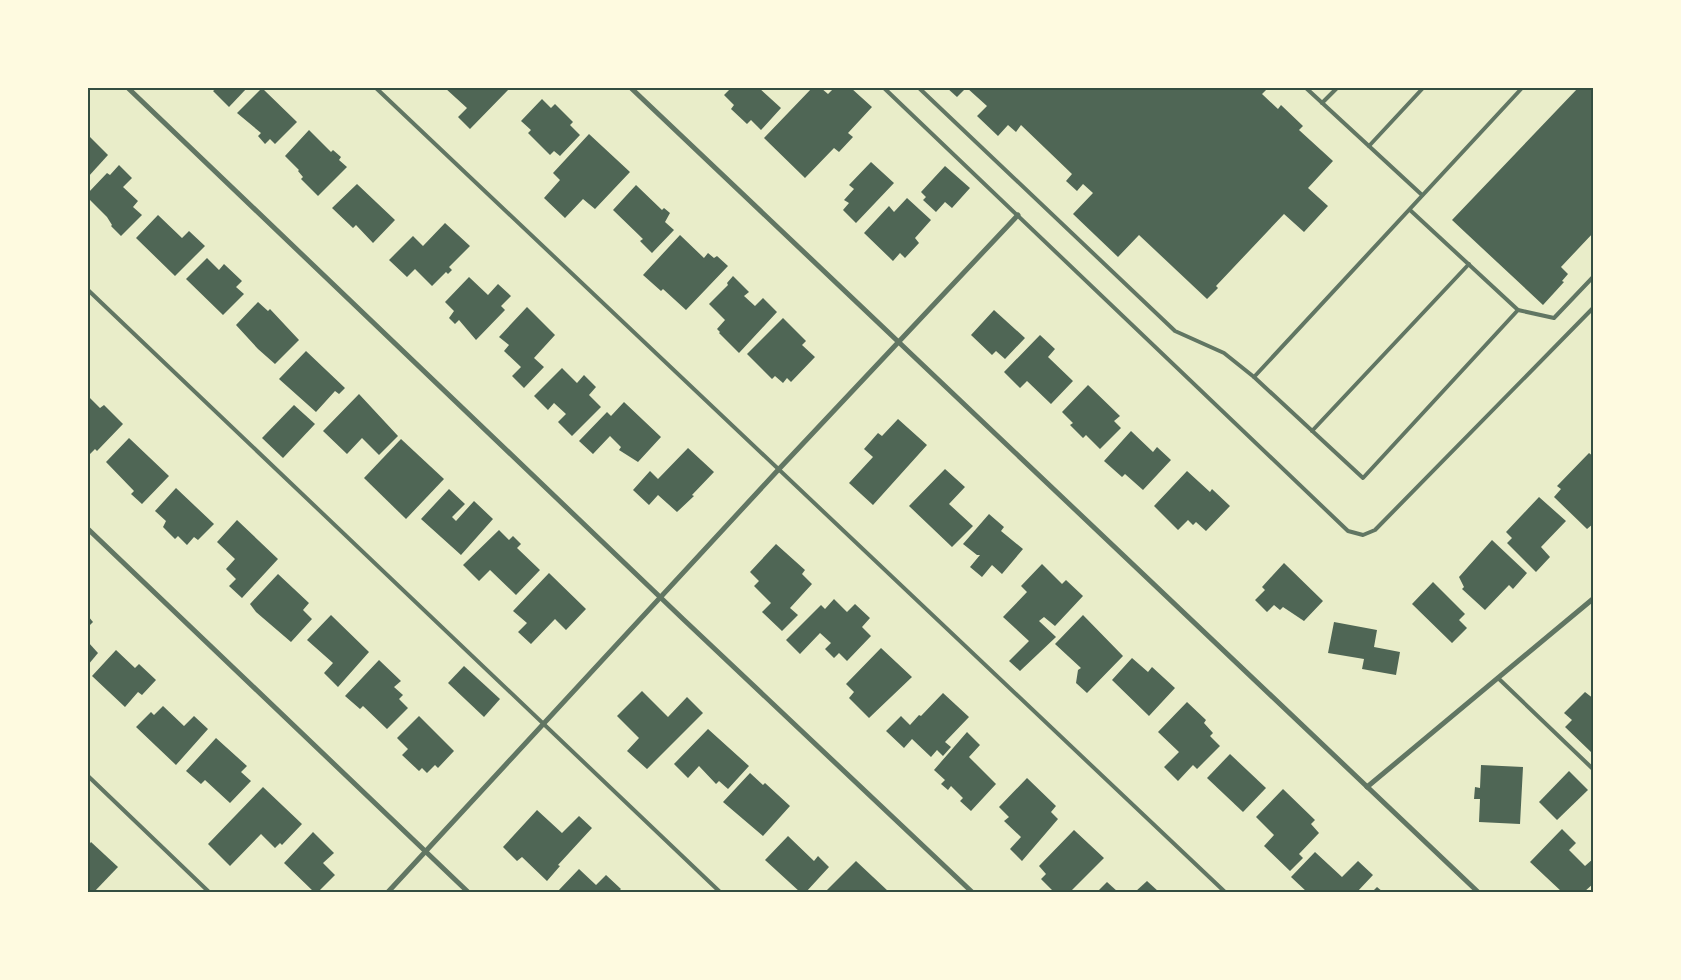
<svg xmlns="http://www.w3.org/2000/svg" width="1681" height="980" viewBox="0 0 1681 980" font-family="'Asap Condensed',sans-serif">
	<rect width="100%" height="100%" fill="#e9edc9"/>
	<!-- building -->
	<g fill="#4f6655">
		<polygon points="217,88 247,88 229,107 213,91"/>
		<polygon points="262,88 297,122 275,144 270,139 265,144 258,136 261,133 237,113"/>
		<polygon points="445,88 507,88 509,89 470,129 458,117 467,108"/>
		<polygon points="731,88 759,88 781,108 761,130 751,120 747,124 731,109 734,105 724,95"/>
		<polygon points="812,88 821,88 828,94 834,88 851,88 872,107 848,133 853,137 839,152 834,148 805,178 764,138"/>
		<polygon points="947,88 966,88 957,97"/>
		<polygon points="967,88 1266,88 1267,89 1262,94 1278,109 1281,105 1303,126 1299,130 1333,161 1308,188 1328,206 1304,232 1284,214 1216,286 1218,288 1207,299 1139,235 1118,257 1073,214 1093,193 1083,184 1077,191 1066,181 1072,174 1021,125 1016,132 1008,125 998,136 977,116 987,106"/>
		<polygon points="1578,88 1594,88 1594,232 1561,267 1568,274 1562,281 1564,282 1543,305 1452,220"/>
		<polygon points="542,99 551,108 555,104 573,122 570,125 580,135 560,156 554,151 550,155 528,133 531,130 521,121"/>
		<polygon points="309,130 331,152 333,150 341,157 339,160 347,167 318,196 301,179 303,177 298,171 299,170 285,156"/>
		<polygon points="589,134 630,172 595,209 583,199 565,218 544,198 560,180 553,173"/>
		<polygon points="88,135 108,155 88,177"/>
		<polygon points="871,162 894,183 856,223 843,210 849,203 844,200 854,189 849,185"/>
		<polygon points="119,165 132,178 123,187 138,201 133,207 142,215 121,236 111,226 112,225 107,217 88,198 88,193 107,173 110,175"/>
		<polygon points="945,166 970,188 952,208 945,202 936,212 923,200 926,197 921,192"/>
		<polygon points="357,184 395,220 373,243 356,225 353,228 332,208"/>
		<polygon points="636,185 662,210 664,208 670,213 665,222 674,230 652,253 640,241 643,239 613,210"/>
		<polygon points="907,198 931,220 915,238 919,243 905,258 900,253 893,261 864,233 889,206 894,212"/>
		<polygon points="158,215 182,238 189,231 205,246 175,276 136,238"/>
		<polygon points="445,223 470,246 449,267 452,270 448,274 446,272 432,286 415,269 407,277 389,260 413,236 423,246"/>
		<polygon points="680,235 704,258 708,253 714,258 717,256 728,266 686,310 663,289 661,291 643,275"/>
		<polygon points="207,258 219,270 224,264 242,281 236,287 244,294 223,315 186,279"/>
		<polygon points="733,276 749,292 744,296 755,306 763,298 777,312 739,353 719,333 720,332 717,329 725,320 709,304 728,285 727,283"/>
		<polygon points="469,277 488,295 498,284 511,296 501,306 505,310 476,340 459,320 455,324 449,318 454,311 445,302"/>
		<polygon points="258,302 268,311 270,309 299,340 275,364 258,349 236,325"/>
		<polygon points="527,307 555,335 534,358 544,367 524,388 512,376 521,367 504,351 509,345 499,337"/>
		<polygon points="994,310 1025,338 1005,359 996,351 992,355 971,335"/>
		<polygon points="783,318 806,341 802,345 815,357 791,382 787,378 783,383 775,376 772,379 747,354"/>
		<polygon points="1040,335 1055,349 1048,357 1073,381 1051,404 1027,381 1020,388 1004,372"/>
		<polygon points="306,351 345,388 339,394 335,391 316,412 279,379"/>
		<polygon points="562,368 577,383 584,375 596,387 589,395 601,407 572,436 558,422 566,414 554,403 548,410 534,396"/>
		<polygon points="1088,385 1120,416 1114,421 1121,428 1100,449 1086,435 1083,438 1070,425 1073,423 1062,412"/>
		<polygon points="359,394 398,436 379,455 362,438 347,454 323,431"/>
		<polygon points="88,396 100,408 104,405 123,424 97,451 95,449 88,456"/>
		<polygon points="624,402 661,437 638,462 619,450 621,447 610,436 593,454 579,441 607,412 611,416"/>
		<polygon points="294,405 315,424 283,458 262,438"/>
		<polygon points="898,419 927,445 873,505 849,483 873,457 864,449 878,433 882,436"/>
		<polygon points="1131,431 1153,452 1157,447 1171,460 1143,490 1125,474 1122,477 1104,461"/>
		<polygon points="129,438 169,476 142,504 131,494 134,491 106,462"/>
		<polygon points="401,439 444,479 406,519 364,478"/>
		<polygon points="688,448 714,472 692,495 694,496 677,512 658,495 649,505 633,490 650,471 658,479"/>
		<polygon points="1589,453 1594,457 1594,523 1587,529 1554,497 1561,489 1557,486"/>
		<polygon points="945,469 965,487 949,504 973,526 952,547 909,506"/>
		<polygon points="1187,471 1210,492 1212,489 1230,506 1206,531 1196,522 1193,525 1188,520 1178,530 1154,506"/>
		<polygon points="176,488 214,524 198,540 194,537 187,545 178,536 175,539 163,527 166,521 155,511"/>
		<polygon points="449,489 465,504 452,517 456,521 474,501 493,519 461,555 421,519"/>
		<polygon points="1539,497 1566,521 1541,547 1550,557 1536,572 1507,543 1512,538 1506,532"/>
		<polygon points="989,514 1004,527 1001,531 1023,549 1002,574 992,565 982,577 970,567 980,555 977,555 963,544"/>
		<polygon points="237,520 278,559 242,598 229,586 236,579 226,569 235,559 217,542"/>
		<polygon points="499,530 509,540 513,536 521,544 517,548 540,570 516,595 490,570 479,581 463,565"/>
		<polygon points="1492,540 1527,573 1513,589 1509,585 1485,610 1462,589 1464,587 1459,577"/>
		<polygon points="776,544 805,570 802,574 812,584 790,608 798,615 782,631 762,612 771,603 754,586 759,581 750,572"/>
		<polygon points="1284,563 1323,601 1304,621 1283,607 1280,610 1274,605 1267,612 1255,600 1265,590 1262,587"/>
		<polygon points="1042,564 1062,584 1066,580 1083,596 1055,626 1044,617 1039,621 1056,637 1020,671 1009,661 1029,641 1003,617 1027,592 1021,586"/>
		<polygon points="549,573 586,609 566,630 555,619 531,644 518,632 527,623 513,611"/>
		<polygon points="278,574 309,603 303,610 312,619 291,642 256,612 250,604"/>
		<polygon points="1433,582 1465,614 1459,620 1467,628 1452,643 1412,604"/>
		<polygon points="834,599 847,612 855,604 870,618 862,627 871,636 847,661 839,653 834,658 825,649 831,643 820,633 800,654 786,640 821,605 825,609"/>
		<polygon points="331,615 369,652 338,687 324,673 333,663 307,640"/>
		<polygon points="1083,615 1123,656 1087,693 1076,683 1078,670 1081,668 1055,644"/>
		<polygon points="88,616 93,622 88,627"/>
		<polygon points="1334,622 1377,630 1374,647 1400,652 1396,675 1362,669 1364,659 1328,653"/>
		<polygon points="88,642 98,653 88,665"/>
		<polygon points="881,648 912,677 869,718 849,698 854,692 846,684"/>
		<polygon points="116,650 135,668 139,664 156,680 142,695 138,692 125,707 92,676"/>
		<polygon points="1132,658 1148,672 1152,667 1175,688 1149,716 1112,680"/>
		<polygon points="379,660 401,681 394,687 403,695 399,699 408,708 387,729 363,706 360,709 345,696"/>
		<polygon points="464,666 500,699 484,717 448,683"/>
		<polygon points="642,691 668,717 687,697 703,713 647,769 627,751 639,738 617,716"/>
		<polygon points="1585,692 1594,699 1594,750 1591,752 1565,727 1572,720 1564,713"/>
		<polygon points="943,693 969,717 945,742 951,747 943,756 937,750 931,757 912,739 904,748 886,731 901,716 910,725 919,715 921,716"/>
		<polygon points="1187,702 1206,720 1204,723 1213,733 1210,736 1220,746 1197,769 1193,765 1178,781 1164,767 1179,752 1158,732"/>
		<polygon points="163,706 184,726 194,716 208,729 176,765 136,727 151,712 154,715"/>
		<polygon points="419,716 454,751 438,768 435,765 427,773 422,768 419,771 402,755 408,749 397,738"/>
		<polygon points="708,729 749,766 728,789 719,781 716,784 699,766 688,778 674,764"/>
		<polygon points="967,732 980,745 969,757 996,784 971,811 960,801 963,798 951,786 948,790 941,784 945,780 934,770"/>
		<polygon points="216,738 247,766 241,772 251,781 230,803 205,780 201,784 186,771"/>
		<polygon points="1230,754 1266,788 1243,812 1207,778"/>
		<polygon points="1481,765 1523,767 1520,824 1479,822 1480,799 1474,799 1475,787 1480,788"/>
		<polygon points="1569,771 1588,790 1557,820 1539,802"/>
		<polygon points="750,773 763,785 765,783 790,806 763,836 723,802"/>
		<polygon points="1027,778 1056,806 1051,812 1058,819 1022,861 1010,849 1021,837 1004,821 1009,817 999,807"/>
		<polygon points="263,787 302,824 282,845 280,843 275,848 261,834 230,866 208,844"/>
		<polygon points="1283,789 1315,820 1311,824 1319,833 1299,854 1303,858 1290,871 1264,846 1274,835 1256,817"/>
		<polygon points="537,810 562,833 579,816 592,828 558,865 560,866 547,881 522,857 517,861 503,847"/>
		<polygon points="1562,829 1576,843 1569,850 1585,866 1594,858 1594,883 1584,892 1562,892 1530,862"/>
		<polygon points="1074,830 1104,858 1070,892 1054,892 1041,879 1046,874 1039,866"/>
		<polygon points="313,832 334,853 323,863 335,875 318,892 314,892 284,863"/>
		<polygon points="788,836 814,861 818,856 829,867 806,892 800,892 765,860"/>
		<polygon points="91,842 118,867 94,892 88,892 88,846"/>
		<polygon points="1315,852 1342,877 1358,861 1373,875 1357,892 1307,892 1291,877"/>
		<polygon points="856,861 889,892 825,892"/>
		<polygon points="579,869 596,885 606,875 621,889 618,892 560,892 558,891"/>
		<polygon points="1147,881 1159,892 1135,892"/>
		<polygon points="1107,882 1118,892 1097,892"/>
		<polygon points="1377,887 1383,892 1372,892"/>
	</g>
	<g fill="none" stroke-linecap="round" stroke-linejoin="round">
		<!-- service -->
		<g stroke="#617663" stroke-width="4">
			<polyline points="376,88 1225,892"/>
			<polyline points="884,88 1348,531 1363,535 1375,530 1594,307"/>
			<polyline points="919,88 1175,331 1224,353 1254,377"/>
			<polyline points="1306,88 1422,195"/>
			<polyline points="1322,103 1337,88"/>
			<polyline points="1369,146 1423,88"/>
			<polyline points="1410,210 1518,310 1554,318 1594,276"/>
			<polyline points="88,290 720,892"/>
			<polyline points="1518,310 1363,478 1254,377 1522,88"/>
			<polyline points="1312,431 1469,264"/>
			<polyline points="1498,678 1594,770"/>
			<polyline points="88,776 209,892"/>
		</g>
		<!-- minor -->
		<g stroke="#617663" stroke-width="5">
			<polyline points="128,88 683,619 972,892"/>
			<polyline points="631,88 1478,892"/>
			<polyline points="88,529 468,892"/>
			<polyline points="1367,787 1594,598"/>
			<polyline points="388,892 779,469 1018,215"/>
		</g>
	</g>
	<!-- border -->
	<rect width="1681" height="980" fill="none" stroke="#fefae0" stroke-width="178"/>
	<rect x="89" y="89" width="1503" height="802" fill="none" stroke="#344e41" stroke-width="2"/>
</svg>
